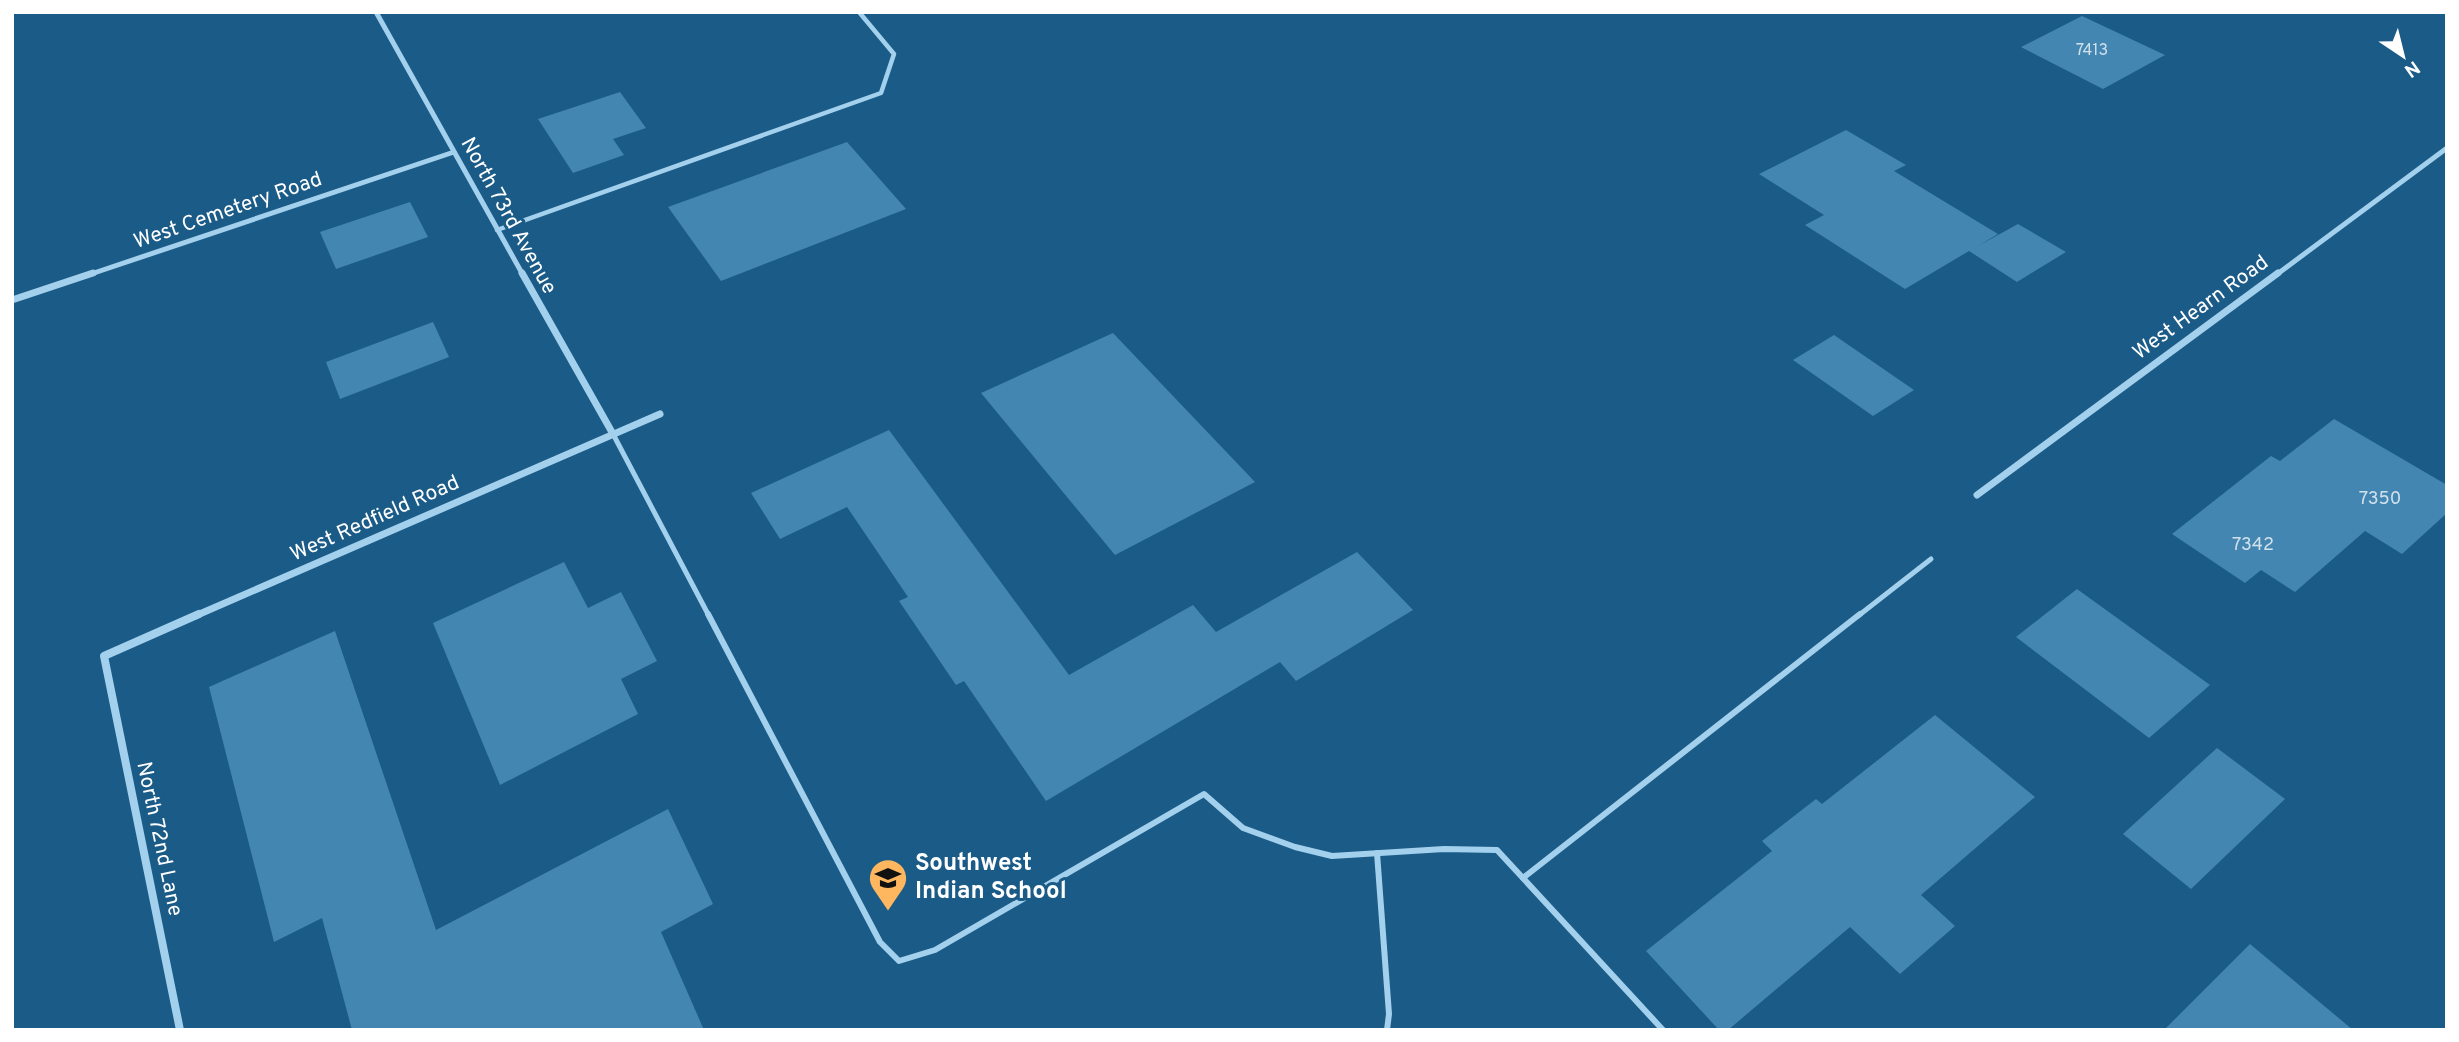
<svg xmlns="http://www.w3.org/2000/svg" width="2459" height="1042" viewBox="0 0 2459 1042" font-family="Overpass,sans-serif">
	<rect width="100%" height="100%" fill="#1b5b87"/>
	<!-- building -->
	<g fill="#4386b1">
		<polygon points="2082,16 2165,55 2103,89 2021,47"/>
		<polygon points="620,92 646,128 613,139 624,155 573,173 538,119"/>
		<polygon points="1846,130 1906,165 1894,171 1998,234 1978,246 2018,224 2066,252 2017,282 1969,251 1905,289 1805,225 1824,215 1759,174"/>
		<polygon points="847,142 906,209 721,281 668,207"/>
		<polygon points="410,202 428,237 336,269 320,232"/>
		<polygon points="433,322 449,357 340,399 326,362"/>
		<polygon points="1113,333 1255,482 1115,555 981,393"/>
		<polygon points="1834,335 1914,390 1873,416 1793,360"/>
		<polygon points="2334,419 2447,485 2447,513 2402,554 2365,531 2295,592 2261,570 2245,583 2172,534 2271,456 2280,461"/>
		<polygon points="889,430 1069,675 1193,605 1216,632 1357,552 1413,610 1296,681 1280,662 1046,801 964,681 956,685 899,601 908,597 847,507 780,539 751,493"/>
		<polygon points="564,562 588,608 621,592 657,661 621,679 638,714 500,785 433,623"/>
		<polygon points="2077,589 2210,685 2149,738 2016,637"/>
		<polygon points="335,631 436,930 668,809 713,904 661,932 704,1030 352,1030 322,918 274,942 209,687"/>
		<polygon points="1935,715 2035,797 1921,895 1955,926 1900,974 1850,927 1728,1030 1719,1030 1646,951 1772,851 1762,841 1816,799 1822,804"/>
		<polygon points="2217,748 2285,799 2191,889 2123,834"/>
		<polygon points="2250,944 2353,1030 2164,1030"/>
	</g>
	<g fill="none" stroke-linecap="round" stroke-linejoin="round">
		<!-- service-far2 -->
		<polyline stroke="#a3d0ec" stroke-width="4.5" points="497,230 881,93 894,54 859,12"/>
		<!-- service-far1 -->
		<g stroke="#a3d0ec" stroke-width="5">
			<polyline points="613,434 709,616"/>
			<polyline points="1858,616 1931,559"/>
		</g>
		<!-- service -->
		<g stroke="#a3d0ec" stroke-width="6">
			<polyline points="708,614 880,942 899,961 935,950 1204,794 1243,828 1295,847 1332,856 1444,849 1497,850 1663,1030"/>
			<polyline points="1377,853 1389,1014 1387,1030"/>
			<polyline points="1523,878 1860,614"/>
		</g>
		<!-- minor-far2 -->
		<g stroke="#a3d0ec" stroke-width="5">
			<polyline points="376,12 523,275"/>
			<polyline points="88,275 454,152"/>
			<polyline points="2276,275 2447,148"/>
		</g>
		<!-- minor-far1 -->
		<g stroke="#a3d0ec" stroke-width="7">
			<polyline points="522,273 613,434"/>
			<polyline points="12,300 93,273"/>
			<polyline points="1977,495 2278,273"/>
			<polyline points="195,616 660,414"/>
		</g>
		<!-- minor -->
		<polyline stroke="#a3d0ec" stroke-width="8" points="180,1030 104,656 199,614"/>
	</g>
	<!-- icons -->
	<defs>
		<g id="school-pin" transform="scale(2.0125)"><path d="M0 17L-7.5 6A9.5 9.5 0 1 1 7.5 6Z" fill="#feb75f" stroke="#1b5b87"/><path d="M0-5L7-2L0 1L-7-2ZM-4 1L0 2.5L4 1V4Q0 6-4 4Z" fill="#111"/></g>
	</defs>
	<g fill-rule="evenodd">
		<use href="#school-pin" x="888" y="878"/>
	</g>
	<g text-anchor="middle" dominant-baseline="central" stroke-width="6" stroke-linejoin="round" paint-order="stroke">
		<!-- far-number labels -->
		<g font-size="16" fill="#d0e1ec">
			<text x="2092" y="51">7413</text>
		</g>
		<!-- number labels -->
		<g font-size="18" fill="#d0e1ec">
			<text x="2380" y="499">7350</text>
			<text x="2253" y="545">7342</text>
		</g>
		<!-- street labels -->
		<g font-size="21" fill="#fff" stroke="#1b5b87">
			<text transform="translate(228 211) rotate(-19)">West Cemetery Road</text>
			<text transform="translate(508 216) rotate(61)">North 73rd Avenue</text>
			<text transform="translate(2201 308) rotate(-36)">West Hearn Road</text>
			<text transform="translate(375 519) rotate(-24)">West Redfield Road</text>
			<text transform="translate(159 839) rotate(78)">North 72nd Lane</text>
		</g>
		<!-- near-poi labels -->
		<g font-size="24" font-weight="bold" fill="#fff" stroke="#1b5b87" text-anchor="start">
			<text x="915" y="864">Southwest<tspan x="915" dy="28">Indian School</tspan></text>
		</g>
	</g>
	<!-- border -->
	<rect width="2459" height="1042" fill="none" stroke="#ffffff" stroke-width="28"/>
	<!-- north arrow -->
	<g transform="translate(2403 56) rotate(145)" stroke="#1b5b87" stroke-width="5" paint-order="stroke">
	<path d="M0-5L12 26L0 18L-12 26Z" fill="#ffffff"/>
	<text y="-10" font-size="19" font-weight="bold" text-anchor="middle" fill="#ffffff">N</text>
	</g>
</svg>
